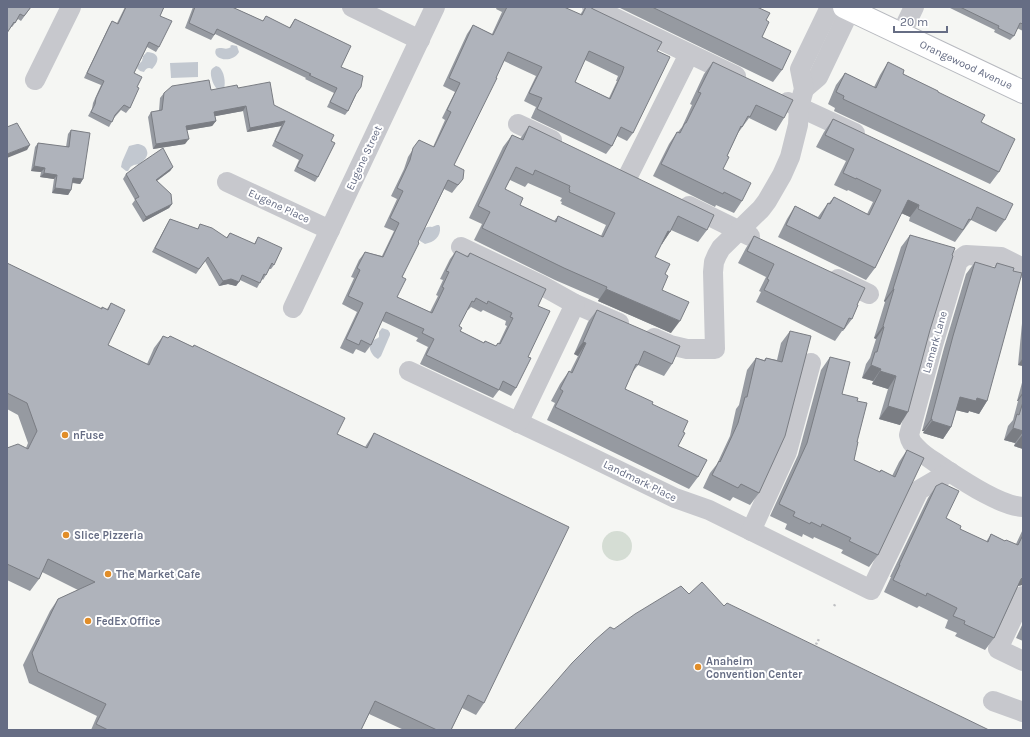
<svg xmlns="http://www.w3.org/2000/svg" width="1030" height="737" viewBox="0 0 1030 737" font-family="Karla,sans-serif">
	<rect width="100%" height="100%" fill="#f5f6f3"/>
	<!-- green -->
	<circle fill="#d5ddd4" cx="617" cy="546" r="15"/>
	<!-- water -->
	<g fill="#c2c8d0">
		<path d="M 232,45 L 237,46 L 239,52 C 233,64 211,60 216,49 C 222,46 225,51 231,47 L 230,46 Z"/>
		<path d="M 147,52 C 161,53 159,62 152,69 C 149,67 146,68 144,72 L 140,71 L 137,68 L 138,65 L 142,61 L 143,56 Z"/>
		<polygon points="198,62 198,77 171,78 170,63"/>
		<path d="M 216,66 L 219,67 C 224,71 226,82 224,89 L 218,90 C 214,87 210,77 211,71 C 212,68 213,68 216,66 Z"/>
		<path d="M 137,144 C 141,144 146,146 147,151 C 149,156 143,162 139,164 C 136,165 135,164 132,166 C 130,167 130,168 128,171 L 126,171 L 121,167 L 122,162 L 129,146 Z"/>
		<path d="M 437,225 L 439,225 L 440,227 C 441,237 434,242 425,244 L 420,241 C 419,234 424,225 432,227 Z"/>
		<path d="M 382,328 L 388,330 L 390,333 L 390,335 L 381,356 L 378,359 C 372,356 366,346 373,341 C 374,339 377,339 379,337 L 379,332 Z"/>
	</g>
	<g fill="none" stroke-linecap="round" stroke-linejoin="round">
		<!-- major casing -->
		<g stroke="#b7b9bf" stroke-width="24">
			<polyline id="major" points="844,7 1023,92"/>
		</g>
		<!-- path -->
		<g stroke="#bebfc2" stroke-width="2.5" stroke-dasharray="2 2" stroke-linecap="butt">
			<polyline points="834,606 836,603"/>
			<polyline points="814,648 819,639"/>
		</g>
		<!-- minor -->
		<g stroke="#c7c8cd" stroke-width="20">
			<polyline points="352,7 420,40"/>
			<polyline points="592,7 736,76"/>
			<polyline points="901,34 914,7"/>
			<polyline points="35,80 71,7"/>
			<polyline points="804,89 818,77 850,10"/>
			<polyline points="788,102 855,133"/>
			<polyline points="518,124 552,140"/>
			<polyline points="628,176 689,54"/>
			<polyline points="227,182 330,230"/>
			<polyline points="689,206 750,236"/>
			<polyline points="461,247 541,285 575,304 619,323"/>
			<path d="M 1023,268 L 1001,257 L 966,255 L 958,261 L 933,345 L 909,435 C 910,440 913,445 917,448 C 924,456 934,461 942,467 C 962,480 1000,506 1023,507"/>
			<polyline points="838,279 869,294"/>
			<polyline points="293,308 435,7"/>
			<polyline points="654,338 670,345 687,349 715,349 713,272 714,262 717,255 721,248 761,209 767,201 782,175 790,157 798,125 799,107 804,89 800,69 830,7"/>
			<polyline points="409,371 566,445 675,498 709,510 871,590 919,490 950,472"/>
			<polyline points="518,423 575,304"/>
			<polyline points="751,531 787,452 811,363"/>
			<polyline points="1023,596 998,649 1023,661"/>
			<polyline points="993,701 1023,712"/>
		</g>
		<!-- major -->
		<use href="#major" stroke="#fff" stroke-width="22"/>
	</g>
	<!-- wall -->
	<g fill="#969aa1" fill-rule="evenodd">
		<polygon points="7,7 31,7 21,21 18,19 12,27 11,27"/>
		<polygon points="125,7 164,7 160,16 159,47 156,52 147,47 134,73 137,87 130,108 126,113 121,110 114,118 109,127 88,116 92,109 93,103 101,85 84,78 109,26 112,21 117,23"/>
		<polygon points="193,7 232,7 263,21 266,16 289,28 295,19 341,67 356,95 348,111 345,115 327,107 334,93 305,79 306,78 215,34 211,40 185,28"/>
		<path d="M 497,7 L 564,7 L 580,15 L 585,7 L 590,7 L 657,51 L 633,133 L 627,141 L 617,136 L 612,146 L 606,154 L 531,118 L 536,107 L 524,101 L 536,76 L 504,61 L 454,165 L 463,179 L 452,193 L 444,189 L 418,242 L 402,277 L 397,297 L 430,312 L 438,296 L 436,295 L 443,280 L 440,279 L 450,259 L 456,251 L 467,256 L 470,253 L 538,306 L 528,357 L 516,388 L 511,396 L 499,390 L 493,398 L 420,364 L 428,347 L 416,341 L 418,338 L 382,321 L 371,345 L 365,353 L 356,349 L 353,354 L 340,348 L 357,312 L 342,304 L 354,278 L 351,277 L 359,260 L 365,252 L 382,256 L 394,231 L 384,227 L 397,199 L 391,196 L 404,169 L 408,157 L 419,140 L 433,147 L 445,120 L 442,118 L 455,92 L 443,86 L 467,34 L 473,25 L 492,34 L 502,12 L 496,9 ZM 585,60 L 618,76 L 616,81 L 617,81 L 609,98 L 575,82 ZM 471,307 L 481,312 L 483,310 L 506,321 L 505,325 L 507,326 L 499,343 L 498,343 L 496,346 L 485,341 L 484,343 L 460,331 L 459,326 L 467,310 L 468,310 Z"/>
		<polygon points="618,7 757,7 766,20 762,37 782,70 773,82"/>
		<polygon points="950,7 1023,7 1023,31 1017,28 1014,36 1010,40 994,32 995,30 950,8"/>
		<polygon points="713,62 784,118 776,131 749,118 738,133 727,156 723,169 742,201 734,213 716,205 715,207 653,176 669,144 677,132 678,132 682,127 692,105 690,104 704,74"/>
		<polygon points="888,62 903,74 938,92 981,122 999,172 990,184 834,111 835,108 828,104 836,85 845,73 874,87 880,75"/>
		<polygon points="238,88 274,105 331,141 318,177 315,182 294,171 299,160 272,146 281,126 247,132 243,111 215,116 216,121 212,126 187,130 185,144 153,149 148,117 151,112 159,111 160,98 164,93"/>
		<polygon points="833,119 1005,220 996,232 971,220 955,242 909,221 910,217 901,213 875,268 866,280 778,237 787,219 795,206 818,217 828,203 829,203 834,197 867,214 873,202 848,190 847,191 834,185 846,161 816,147 824,132"/>
		<path d="M 529,126 L 707,230 L 698,242 L 671,230 L 662,244 L 661,244 L 655,257 L 665,274 L 662,290 L 671,333 L 598,301 L 599,299 L 555,280 L 474,240 L 482,224 L 469,218 L 503,147 L 512,135 L 520,139 ZM 510,180 L 525,187 L 528,183 L 562,198 L 560,201 L 562,202 L 561,204 L 606,225 L 601,236 L 558,216 L 554,221 L 520,205 L 505,189 Z"/>
		<polygon points="71,130 83,179 80,184 72,183 71,190 68,195 52,193 54,179 40,177 41,172 31,171 35,147 38,143 66,147 68,134"/>
		<polygon points="173,167 170,171 157,181 172,204 169,208 143,222 132,204 135,200 123,179 126,174"/>
		<polygon points="170,219 198,229 200,224 226,238 230,233 254,244 258,237 274,265 271,269 269,269 266,275 263,280 262,279 257,288 240,280 236,286 228,284 219,286 205,261 196,274 152,252 167,224"/>
		<polygon points="910,235 952,255 900,425 879,419 888,389 872,384 873,381 862,378 866,364 870,358 876,339 874,338 885,302 884,301 901,247"/>
		<polygon points="754,236 857,305 852,319 843,331 842,331 835,341 756,302 761,292 759,291 766,277 738,263 746,248"/>
		<polygon points="975,262 994,268 997,263 987,401 979,414 969,411 968,413 956,410 951,427 943,439 923,433 924,431 922,431 944,348 966,274"/>
		<polygon points="7,263 101,309 102,307 107,309 111,303 108,345 147,364 154,348 163,336 168,338 170,336 193,347 194,345 337,434 365,447 374,433 484,703 476,715 462,708 451,730 404,730 369,714 361,730 91,730 97,716 29,683 23,665 50,611 58,599 78,590 42,572 39,579 30,591 7,580 7,448 26,448 28,443 18,415 7,409"/>
		<polygon points="597,310 672,364 664,376 638,365 631,374 625,389 652,404 683,432 678,446 698,477 689,489 547,420 555,403 551,401 560,384 569,371 570,372 578,356 574,354 588,322"/>
		<polygon points="1023,313 1023,366 1018,365"/>
		<polygon points="790,331 759,493 750,505 733,497 730,501 703,488 710,473 717,464 730,436 736,409 739,405 747,370 756,358 764,360 766,358 777,360 781,343"/>
		<polygon points="830,357 842,394 857,401 857,442 854,460 879,472 881,470 892,476 899,462 907,450 878,555 869,567 841,553 843,550 814,537 813,539 803,534 802,537 785,529 787,524 770,516 798,455 821,370"/>
		<polygon points="1023,379 1023,449 1014,446 1015,443 1004,440 1008,426 1013,420 1018,401 1017,401"/>
		<polygon points="936,486 946,518 960,529 986,542 991,534 1005,541 1016,544 1023,529 1023,585 1022,585 1018,586 994,638 985,650 955,636 957,633 945,628 948,620 919,606 917,608 884,592 891,577 890,577 928,498"/>
		<polygon points="1023,623 1023,641 1016,638"/>
	</g>
	<!-- shaded-wall -->
	<g fill="#7a7d83">
		<polygon points="246,106 243,111 211,117 214,112"/>
		<polygon points="216,121 212,126 183,131 186,126"/>
		<polygon points="285,121 281,126 247,132 250,128"/>
		<polygon points="189,139 185,144 153,149 156,144"/>
		<polygon points="30,145 27,150 7,158 7,154"/>
		<polygon points="34,166 45,168 41,172 31,171"/>
		<polygon points="173,167 170,171 152,184 156,180"/>
		<polygon points="44,173 57,175 54,179 40,177"/>
		<polygon points="73,178 83,179 80,184 70,182"/>
		<polygon points="55,188 71,190 68,195 52,193"/>
		<polygon points="908,200 919,205 910,217 899,212"/>
		<polygon points="172,204 169,208 143,222 146,217"/>
		<polygon points="668,231 670,232 662,244 659,243"/>
		<polygon points="231,279 239,282 236,286 228,284 219,286 223,281"/>
		<polygon points="606,289 680,321 671,333 598,301"/>
		<polygon points="893,289 894,289 885,302 884,301"/>
		<polygon points="883,326 884,327 876,339 874,338"/>
		<polygon points="583,342 586,343 578,356 574,354"/>
		<polygon points="1023,358 1023,366 1018,365"/>
		<polygon points="871,365 881,369 873,381 862,378"/>
		<polygon points="880,371 896,376 888,389 872,384"/>
		<polygon points="1023,392 1023,394 1018,401 1017,401"/>
		<polygon points="960,397 977,398 987,401 979,414 969,411 968,413 951,409"/>
		<polygon points="888,406 908,412 900,425 879,419"/>
		<polygon points="931,419 932,419 924,431 922,431"/>
		<polygon points="932,421 951,427 943,439 923,433"/>
		<polygon points="1013,428 1023,431 1023,432 1015,443 1004,440"/>
		<polygon points="1023,434 1023,449 1014,446"/>
		<polygon points="1023,577 1023,585 1022,585 1017,586 1013,591"/>
	</g>
	<!-- building -->
	<g fill="#afb3bb" stroke="#7a7d83" fill-rule="evenodd">
		<polygon points="7,7 31,7 24,16 20,14 15,23 14,22 7,33"/>
		<polygon points="126,7 164,7 160,16 172,21 159,47 149,42 134,73 142,77 137,87 139,88 130,108 124,105 115,115 112,122 91,112 95,104 96,98 104,81 87,73 112,21 118,24"/>
		<polygon points="195,7 232,7 263,21 266,16 290,28 295,19 351,46 341,67 363,76 361,87 356,94 348,111 330,102 337,88 309,75 311,74 217,29 214,35 189,23"/>
		<path d="M 507,7 L 564,7 L 582,15 L 586,7 L 590,7 L 593,9 L 662,42 L 657,51 L 670,57 L 633,133 L 621,127 L 612,146 L 537,109 L 542,98 L 529,93 L 542,67 L 508,52 L 496,78 L 497,78 L 454,165 L 464,170 L 463,179 L 458,185 L 448,180 L 418,242 L 419,243 L 402,277 L 406,279 L 397,297 L 432,313 L 444,288 L 442,287 L 449,272 L 446,271 L 456,251 L 468,257 L 470,253 L 546,289 L 538,306 L 550,311 L 528,357 L 531,358 L 516,388 L 503,381 L 499,390 L 426,355 L 434,339 L 422,333 L 424,329 L 386,312 L 371,345 L 361,340 L 359,345 L 346,339 L 363,303 L 348,296 L 360,270 L 357,268 L 365,252 L 383,257 L 399,223 L 390,218 L 403,191 L 397,188 L 410,160 L 413,148 L 419,140 L 434,147 L 451,112 L 447,110 L 460,83 L 449,78 L 473,25 L 493,35 ZM 589,51 L 624,67 L 622,73 L 610,99 L 575,82 ZM 476,298 L 487,304 L 488,301 L 512,313 L 510,317 L 513,318 L 500,344 L 498,343 L 496,346 L 485,341 L 484,343 L 460,331 L 462,328 L 459,326 L 472,301 L 474,302 Z"/>
		<polygon points="652,7 757,7 770,13 766,20 769,22 762,37 791,51 782,70"/>
		<polygon points="960,7 1023,7 1023,24 1020,23 1014,36 998,28 999,26"/>
		<polygon points="713,62 793,100 784,118 756,105 750,117 748,116 742,127 741,126 727,156 729,157 723,169 751,183 742,201 724,192 723,194 661,164 677,132 680,133 685,123 686,123 701,93 698,92"/>
		<polygon points="888,62 904,70 903,74 938,91 938,92 985,115 981,122 1015,139 999,172 843,99 844,96 836,92 845,73 876,88"/>
		<polygon points="209,80 211,90 237,85 238,88 270,82 274,105 334,135 331,141 335,143 318,177 297,167 303,155 275,141 285,121 250,128 246,106 214,112 216,121 186,126 189,139 156,144 151,112 162,110 164,93 172,86"/>
		<polygon points="833,119 1013,204 1005,220 977,207 971,220 969,219 963,230 918,209 919,205 908,200 875,268 786,225 795,206 820,219 828,203 830,204 834,197 869,215 881,190 856,178 856,179 843,173 854,149 825,135"/>
		<polygon points="17,123 30,145 7,154 7,127"/>
		<path d="M 529,126 L 714,215 L 707,230 L 678,216 L 670,232 L 668,231 L 655,257 L 670,264 L 665,274 L 668,276 L 662,290 L 689,302 L 680,321 L 606,289 L 607,287 L 564,268 L 482,228 L 490,212 L 478,206 L 512,135 L 523,140 ZM 516,167 L 533,175 L 535,170 L 570,186 L 569,189 L 570,190 L 569,192 L 615,213 L 603,237 L 558,216 L 556,222 L 520,205 L 523,198 L 505,189 Z"/>
		<polygon points="71,130 90,133 83,179 73,178 71,190 55,188 57,175 44,173 45,168 34,166 38,143 69,147"/>
		<polygon points="163,148 173,167 156,180 171,194 172,204 146,217 135,199 139,197 126,174 138,165"/>
		<polygon points="170,219 198,229 200,224 212,228 227,238 230,233 255,244 258,237 282,248 274,265 272,263 266,275 264,274 260,283 242,275 239,282 231,279 223,281 208,257 199,269 155,248"/>
		<polygon points="910,235 955,248 952,255 953,256 930,330 908,412 888,406 896,376 880,371 881,369 871,365 875,352 877,352 884,327 883,326 894,289 893,289"/>
		<polygon points="754,236 865,288 857,305 858,305 852,319 849,318 844,329 764,290 769,280 767,279 774,264 747,251"/>
		<polygon points="975,262 995,268 997,263 1014,268 1013,271 1022,273 987,401 977,398 976,401 960,397 951,427 932,421 932,419 931,419 953,336"/>
		<polygon points="7,263 102,309 102,307 108,310 111,303 125,310 108,345 149,365 163,336 168,338 170,336 193,347 194,345 345,418 337,434 367,448 374,433 569,527 484,703 468,695 451,730 437,730 375,701 361,730 108,730 96,724 106,704 38,672 32,653 58,599 95,582 48,559 39,579 7,564 7,448 18,444 28,449 37,431 27,403 7,393"/>
		<polygon points="597,310 680,346 672,364 644,351 638,365 636,364 625,389 653,402 652,404 688,421 683,432 685,433 678,446 707,460 698,477 555,407 563,391 560,389 569,371 572,373 586,343 583,342"/>
		<polygon points="790,331 811,336 785,436 759,493 741,484 738,488 712,475 719,461 720,462 738,423 745,397 747,397 756,358 765,361 766,358 782,362"/>
		<polygon points="830,357 850,362 842,394 858,398 857,401 867,403 857,442 858,442 854,460 880,472 881,470 895,477 907,450 924,458 878,555 849,541 851,538 822,524 821,527 811,522 810,524 793,516 795,512 779,504 807,443"/>
		<polygon points="1023,402 1023,431 1013,428 1017,414 1019,415"/>
		<polygon points="942,483 959,491 946,518 961,526 960,529 988,542 991,534 1005,541 1006,540 1018,545 1023,535 1023,577 1021,579 994,638 964,624 965,621 953,616 957,608 927,593 926,596 893,580 900,565 899,565 936,486"/>
		<polygon points="702,582 724,606 727,603 989,730 514,730 572,663 594,641 610,627 614,629 635,614 681,586 689,594"/>
	</g>
	<!-- markers -->
	<g fill="#e18d28" stroke="#fff" stroke-width="1.5">
		<circle cx="65" cy="435" r="4"/>
		<circle cx="66" cy="535" r="4"/>
		<circle cx="108" cy="574" r="4"/>
		<circle cx="88" cy="621" r="4"/>
		<circle cx="698" cy="667" r="4"/>
	</g>
	<g text-anchor="middle" dominant-baseline="central" stroke-width="4" stroke-linejoin="round" paint-order="stroke">
		<!-- street labels -->
		<g font-size="11" fill="#666d84" stroke="#fff">
			<text transform="translate(966 65) rotate(25)">Orangewood Avenue</text>
			<text transform="translate(364 158) rotate(-65)">Eugene Street</text>
			<text transform="translate(279 206) rotate(25)">Eugene Place</text>
			<text transform="translate(935 342) rotate(-74)">Lamark Lane</text>
			<text transform="translate(640 481) rotate(26)">Landmark Place</text>
		</g>
		<!-- poi labels -->
		<g font-size="11" font-weight="bold" fill="#666d84" stroke="#fff" text-anchor="start">
			<text x="73" y="435">nFuse</text>
			<text x="74" y="535">Slice Pizzeria</text>
			<text x="116" y="574">The Market Cafe</text>
			<text x="96" y="621">FedEx Office</text>
			<text x="706" y="661">Anaheim<tspan x="706" dy="13">Convention Center</tspan></text>
		</g>
	</g>
	<!-- border -->
	<rect width="1030" height="737" fill="none" stroke="#666d84" stroke-width="16"/>
	<!-- scale -->
	<path d="M894 26v6h53v-6" fill="none" stroke="#666d84" stroke-width="2"/>
	<text x="900" y="26" font-size="12" fill="#666d84" stroke="#ffffff" stroke-width="3" paint-order="stroke">20 m</text>
</svg>
